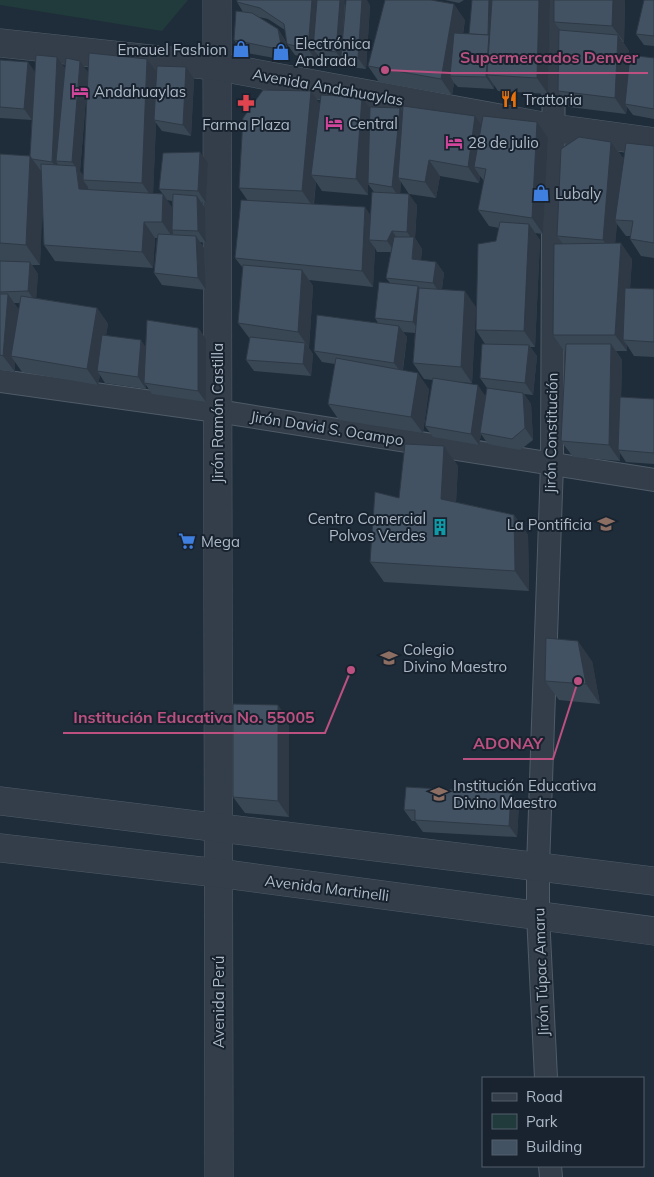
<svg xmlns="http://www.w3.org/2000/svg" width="654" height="1177" viewBox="0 0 654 1177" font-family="Mulish,sans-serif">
	<rect width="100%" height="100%" fill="#1f2d3a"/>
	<!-- green -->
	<polygon fill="#213a3b" points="0,0 188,0 162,31 0,5"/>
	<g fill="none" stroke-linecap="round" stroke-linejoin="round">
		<!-- minor casing -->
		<g stroke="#505c68" stroke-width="24">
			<g id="minor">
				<polyline points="0,381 217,411 654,480"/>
				<polyline points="546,1078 538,915 538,867 552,464 554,0"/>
				<polyline points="550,1166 551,1177"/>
			</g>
		</g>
		<!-- tertiary casing -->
		<g stroke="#505c68" stroke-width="29">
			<g id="tertiary">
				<polyline points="217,0 219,1177"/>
				<polyline points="0,43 215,66 553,128 654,142"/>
				<polyline points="0,801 654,881"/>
				<polyline points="0,848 218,873 654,931"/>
			</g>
		</g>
		<!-- minor -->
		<use href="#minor" stroke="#333e4a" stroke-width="22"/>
		<!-- tertiary -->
		<use href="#tertiary" stroke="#333e4a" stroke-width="28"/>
	</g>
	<!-- wall -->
	<g fill="#394754" fill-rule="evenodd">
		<polygon points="445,0 464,0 459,3"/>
		<polygon points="550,0 548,94 498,91 494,85 494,89 458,87 454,83 452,95 379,82 368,66 434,1 465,20 463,34 469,34"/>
		<polygon points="625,0 624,42 623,42 629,51 628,75 654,58 654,119 633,115 627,107 626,114 569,107 558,91 560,30 554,22"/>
		<polygon points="654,0 654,46 644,45 636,34"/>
		<polygon points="237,2 370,5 366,69 349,67 344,61 344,63 321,60 317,54 316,61 295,55 287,44 285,30 268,19 259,17 278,29 285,40 290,61 242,52 234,40 243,12"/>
		<path d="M 147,59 L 157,73 L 194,79 L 191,136 L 162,131 L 156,123 L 153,193 L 163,194 L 172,208 L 172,201 L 167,200 L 159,189 L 208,163 L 206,203 L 202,202 L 205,208 L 206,243 L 200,242 L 204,248 L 206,290 L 162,285 L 154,273 L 157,238 L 155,238 L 153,268 L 55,261 L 44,245 L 42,205 L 40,265 L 32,265 L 38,274 L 36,298 L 97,308 L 108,324 L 106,335 L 146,347 L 198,328 L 206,339 L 206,402 L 152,394 L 146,385 L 146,389 L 105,383 L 100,375 L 98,385 L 22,372 L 15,362 L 15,372 L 0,370 L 0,154 L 30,156 L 32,120 L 0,118 L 0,60 L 35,72 L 65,68 L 88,72 ZM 88,74 L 83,176 L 80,171 ZM 14,303 L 20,303 L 19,310 Z"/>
		<path d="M 362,97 L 370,109 L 400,108 L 403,112 L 482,125 L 548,138 L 543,234 L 535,233 L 540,240 L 535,347 L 530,347 L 537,356 L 533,395 L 524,394 L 531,404 L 533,440 L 520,450 L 488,444 L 481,434 L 479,445 L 433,437 L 425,426 L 433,380 L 424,379 L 413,363 L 415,333 L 403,332 L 407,337 L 403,370 L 429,389 L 423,433 L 339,420 L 328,404 L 335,364 L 322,362 L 314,351 L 378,323 L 375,318 L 390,283 L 386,278 L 391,252 L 377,252 L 375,248 L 373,287 L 309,280 L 313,286 L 309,348 L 313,354 L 311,376 L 254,371 L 246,360 L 250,339 L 238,323 L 243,268 L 235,258 L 248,201 L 239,188 L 320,103 ZM 440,176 L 479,183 L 480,176 L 484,181 L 478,210 L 489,226 L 499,228 L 476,330 L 485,344 L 480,378 L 487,388 L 486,396 L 457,382 L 472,383 L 476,307 L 442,289 L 444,273 L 436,262 L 421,260 L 422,249 L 415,238 L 417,205 L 400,193 L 401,182 L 409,194 L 436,198 ZM 316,182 L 322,191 L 368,195 L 368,184 L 374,192 L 370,216 L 365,207 L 314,204 Z"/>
		<polygon points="611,142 623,158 621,172 654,146 654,258 641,256 630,239 631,236 626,236 617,224 615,243 632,259 630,288 654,289 654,357 634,356 627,345 627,351 616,351 622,360 621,397 654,399 654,464 626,462 620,453 620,461 573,457 561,441 566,351 564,351 553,335 563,244 557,236"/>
		<polygon points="444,446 458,466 456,502 514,515 528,535 529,591 384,582 370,562 399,498"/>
		<polygon points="592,661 600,704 559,700 545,681"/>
		<polygon points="289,721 289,817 245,813 233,797"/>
		<polygon points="511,793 519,804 517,837 423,832 415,821 412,821 404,810"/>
	</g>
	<!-- shaded-wall -->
	<g fill="#2e3945">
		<polygon points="312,0 319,0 313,49 317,54 316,61 308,49"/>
		<polygon points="340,0 345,0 341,56 344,61 344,63 336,52"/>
		<polygon points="362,0 367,0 370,5 366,69 358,58"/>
		<polygon points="489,0 493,0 487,75 494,85 494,89 486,77"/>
		<polygon points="539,0 550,0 548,94 537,78"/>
		<polygon points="613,0 625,0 624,42 612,26"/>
		<polygon points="454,4 465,20 456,76 450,76 454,83 452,95 441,79"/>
		<polygon points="278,29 285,40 290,61 282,50"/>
		<polygon points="618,35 629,51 627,104 625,104 627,107 626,114 615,98"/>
		<polygon points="57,57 65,68 56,161 60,168 60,173 52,162"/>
		<polygon points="147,59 159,75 154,120 156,123 153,199 142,183"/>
		<polygon points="80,61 88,72 80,171 87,180 83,180 88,187 90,205 79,189 77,169 72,162"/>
		<polygon points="28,62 36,73 32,120 24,109"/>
		<polygon points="186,67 194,79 191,136 183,125"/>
		<polygon points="311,91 322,107 311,175 316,182 313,207 302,191"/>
		<polygon points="362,97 373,113 368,183 368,195 356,179"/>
		<polygon points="400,108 408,119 398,178 401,182 400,199 392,187"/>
		<polygon points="475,116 486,132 474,167 480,176 479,183 468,167"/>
		<polygon points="537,122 548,138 543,234 532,218"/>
		<polygon points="611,142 623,158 617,220 615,220 617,224 614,256 603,240"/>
		<polygon points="200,152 208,163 206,203 198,191"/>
		<polygon points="30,156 44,175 40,265 26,245"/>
		<polygon points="429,160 440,176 436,198 425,182"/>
		<polygon points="163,194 174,210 172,230 173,232 173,238 162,222"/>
		<polygon points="409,194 417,205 415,238 422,249 420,271 412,259 414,242 407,232"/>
		<polygon points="197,196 205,208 206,243 198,231"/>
		<polygon points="365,207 376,223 369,240 375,248 373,287 362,271"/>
		<polygon points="144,222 155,238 153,268 142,252"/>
		<polygon points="529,224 540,240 535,347 524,331"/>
		<polygon points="392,231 400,242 395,252 387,241"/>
		<polygon points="196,236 204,248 206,290 198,278"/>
		<polygon points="621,243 632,259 627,340 623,340 627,345 627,351 615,335"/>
		<polygon points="30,262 38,274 36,303 28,291"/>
		<polygon points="436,262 444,273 441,295 433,283"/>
		<polygon points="302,270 313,286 309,348 298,332"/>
		<polygon points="418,286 426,297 421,334 413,322"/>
		<polygon points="465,291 476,307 472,383 461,367"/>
		<polygon points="8,294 19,310 11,356 15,362 15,372 3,356"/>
		<polygon points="97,308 108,324 100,372 97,371 100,375 98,385 87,369"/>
		<polygon points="399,326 407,337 402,374 394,363"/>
		<polygon points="198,328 206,339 206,402 198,391"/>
		<polygon points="141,340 149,352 144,383 146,385 146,389 138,377"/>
		<polygon points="305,343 313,354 311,376 303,364"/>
		<polygon points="611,344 622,360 620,451 618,450 620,453 620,461 609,445"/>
		<polygon points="529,345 537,356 533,395 525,383"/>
		<polygon points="418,373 429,389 423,433 411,417"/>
		<polygon points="478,385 486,397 480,433 481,434 479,445 471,434"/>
		<polygon points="523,393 531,404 533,440 525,428"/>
		<polygon points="444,446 458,466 455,519 441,499"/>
		<polygon points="514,515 528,535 529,591 515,571"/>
		<polygon points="578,641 592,661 600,704 586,684"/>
		<polygon points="278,705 289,721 289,817 278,801"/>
		<polygon points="511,793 519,804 517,837 509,826"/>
	</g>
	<!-- building -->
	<g fill="#425262" stroke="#2e3945">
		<polygon points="237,0 312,0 308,49 287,44 284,24 260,8 237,2"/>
		<polygon points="317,0 340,0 336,52 313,49"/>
		<polygon points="346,0 362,0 358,58 341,56"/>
		<polygon points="385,0 431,0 454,4 441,79 368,66"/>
		<polygon points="472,0 489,0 488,35 469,34"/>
		<polygon points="492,0 539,0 537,78 487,75"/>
		<polygon points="554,0 613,0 612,26 554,22"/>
		<polygon points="644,0 654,0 654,36 636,34"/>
		<polygon points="236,11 252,13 278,29 282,50 234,40"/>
		<polygon points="559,30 618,35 615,98 558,91"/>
		<polygon points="454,33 489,35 486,77 450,76"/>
		<polygon points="89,53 147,59 142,183 83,180"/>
		<polygon points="36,55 57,57 52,162 32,159 30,156"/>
		<polygon points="630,55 654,58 654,109 625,104"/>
		<polygon points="66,58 80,61 72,162 56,161"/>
		<polygon points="0,60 28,62 24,109 0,107"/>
		<polygon points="157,66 186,67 183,125 154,120"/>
		<polygon points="263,90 311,91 302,191 239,188 243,118"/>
		<polygon points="321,95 362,97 356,179 311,175"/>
		<polygon points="403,106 475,116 468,167 429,160 425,182 398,178"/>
		<polygon points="370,107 400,108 392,187 368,183"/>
		<polygon points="483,116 537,122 532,218 478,210 486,169 474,167"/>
		<polygon points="579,137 611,142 603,240 557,236 561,149"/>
		<polygon points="626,143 654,146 654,243 630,239 633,221 615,220"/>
		<polygon points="200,152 198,191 159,189 163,153"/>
		<polygon points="0,154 30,156 26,245 0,243"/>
		<polygon points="41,164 76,166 79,189 163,194 162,222 144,222 142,252 44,245"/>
		<polygon points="372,192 409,194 407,232 392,231 387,241 369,240"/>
		<polygon points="173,194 197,196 198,231 172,230"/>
		<polygon points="241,200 365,207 362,271 235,258"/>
		<polygon points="500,222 529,224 524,331 476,330 478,244 496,241"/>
		<polygon points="158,234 196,236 198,278 154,273"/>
		<polygon points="394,237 414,237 412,259 436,262 433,283 386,278"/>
		<polygon points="621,243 615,335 553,335 554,244"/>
		<polygon points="0,261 30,262 28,291 0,292"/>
		<polygon points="243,265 302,270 298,332 238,323"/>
		<polygon points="379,282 418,286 413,322 375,318"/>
		<polygon points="419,288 465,291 461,367 413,363"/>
		<polygon points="625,288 654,289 654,342 623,340"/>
		<polygon points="0,294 8,294 3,356 0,355"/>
		<polygon points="21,296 97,308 87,369 11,356"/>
		<polygon points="317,315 399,326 394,363 314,351"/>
		<polygon points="147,320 198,328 198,391 144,383"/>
		<polygon points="102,335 141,340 138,377 97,371"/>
		<polygon points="250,337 305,343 303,364 246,360"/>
		<polygon points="482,344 529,345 525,383 480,378"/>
		<polygon points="566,344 611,344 609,445 561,441"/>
		<polygon points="336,358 418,373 411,417 328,404"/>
		<polygon points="433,378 478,385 471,434 425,426"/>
		<polygon points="487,388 523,393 525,428 512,439 480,433"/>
		<polygon points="620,397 654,399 654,453 618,450"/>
		<polygon points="405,444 444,446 441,499 514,515 515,571 370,562 375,492 399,498"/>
		<polygon points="546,638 578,641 586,684 545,681"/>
		<polygon points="233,704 278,705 278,801 233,797"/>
		<polygon points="406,787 511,793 509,826 415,820 415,810 404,810"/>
	</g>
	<!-- icons -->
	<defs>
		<g id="shop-bare" transform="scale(1.35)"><path d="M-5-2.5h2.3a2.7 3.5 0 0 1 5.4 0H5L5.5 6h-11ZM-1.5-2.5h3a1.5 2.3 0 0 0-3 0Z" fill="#3f7fe0" stroke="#18232f" stroke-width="2.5" paint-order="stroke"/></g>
		<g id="hotel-bare" transform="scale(1.35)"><path d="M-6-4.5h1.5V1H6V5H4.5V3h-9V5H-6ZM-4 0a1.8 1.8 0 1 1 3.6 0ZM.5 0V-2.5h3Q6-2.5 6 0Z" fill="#d1479c" stroke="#18232f" stroke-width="2.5" paint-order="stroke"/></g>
		<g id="restaurant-bare" transform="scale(1.35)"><path d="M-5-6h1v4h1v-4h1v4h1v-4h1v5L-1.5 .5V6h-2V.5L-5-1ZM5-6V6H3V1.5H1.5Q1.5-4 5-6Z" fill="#e8710a" stroke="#18232f" stroke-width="2.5" paint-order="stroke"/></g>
		<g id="pharmacy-bare" transform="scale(1.35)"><path d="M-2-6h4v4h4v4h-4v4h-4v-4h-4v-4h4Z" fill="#e0444e" stroke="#18232f" stroke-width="2.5" paint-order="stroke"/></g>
		<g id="school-bare" transform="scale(1.35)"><path d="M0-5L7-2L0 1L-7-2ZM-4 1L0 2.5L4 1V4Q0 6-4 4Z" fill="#8d6e63" stroke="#18232f" stroke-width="2.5" paint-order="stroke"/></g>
		<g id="building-bare" transform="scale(1.35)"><path d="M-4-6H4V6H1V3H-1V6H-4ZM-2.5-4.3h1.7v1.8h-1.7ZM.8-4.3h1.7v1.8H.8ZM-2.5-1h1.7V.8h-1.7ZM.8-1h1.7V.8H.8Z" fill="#0f9aa8" stroke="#18232f" stroke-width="2.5" paint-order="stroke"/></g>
		<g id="supermarket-bare" transform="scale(1.35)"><path d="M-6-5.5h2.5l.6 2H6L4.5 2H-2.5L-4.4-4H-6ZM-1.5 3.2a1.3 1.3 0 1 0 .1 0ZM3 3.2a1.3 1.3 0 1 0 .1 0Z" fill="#3f7fe0" stroke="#18232f" stroke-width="2.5" paint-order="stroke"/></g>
	</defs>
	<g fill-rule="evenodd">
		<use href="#shop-bare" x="241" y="49"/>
		<use href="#shop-bare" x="281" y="52"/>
		<use href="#hotel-bare" x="80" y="91"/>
		<use href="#restaurant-bare" x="509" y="99"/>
		<use href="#pharmacy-bare" x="246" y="103"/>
		<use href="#hotel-bare" x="334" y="123"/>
		<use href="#hotel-bare" x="454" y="142"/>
		<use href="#shop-bare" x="541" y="193"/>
		<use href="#school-bare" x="606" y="524"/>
		<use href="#building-bare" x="440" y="527"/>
		<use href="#supermarket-bare" x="187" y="541"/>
		<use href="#school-bare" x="389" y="658"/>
		<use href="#school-bare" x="439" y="794"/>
	</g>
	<g text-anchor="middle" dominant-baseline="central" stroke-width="4" stroke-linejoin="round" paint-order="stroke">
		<!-- poi labels -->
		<g font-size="15" fill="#adb9c7" stroke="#18232f" text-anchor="start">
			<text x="295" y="43">Electrónica<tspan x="295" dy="17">Andrada</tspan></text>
			<text x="227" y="49" text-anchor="end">Emauel Fashion</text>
			<text x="94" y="91">Andahuaylas</text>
			<text x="523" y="99">Trattoria</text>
			<text x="348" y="123">Central</text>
			<text x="246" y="124" text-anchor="middle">Farma Plaza</text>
			<text x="468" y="142">28 de julio</text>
			<text x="555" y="193">Lubaly</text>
			<text x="426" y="518" text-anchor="end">Centro Comercial<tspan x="426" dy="17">Polvos Verdes</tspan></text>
			<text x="592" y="524" text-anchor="end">La Pontificia</text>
			<text x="201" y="541">Mega</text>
			<text x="403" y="649">Colegio<tspan x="403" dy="17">Divino Maestro</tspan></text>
			<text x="453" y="785">Institución Educativa<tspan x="453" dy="17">Divino Maestro</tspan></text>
		</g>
		<!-- street labels -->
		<g font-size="15" fill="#adb9c7" stroke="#18232f">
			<text transform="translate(328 87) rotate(10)">Avenida Andahuaylas</text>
			<text transform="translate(217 413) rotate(-90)">Jirón Ramón Castilla</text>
			<text transform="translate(327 428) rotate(9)">Jirón David S. Ocampo</text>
			<text transform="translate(551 433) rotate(-89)">Jirón Constitución</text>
			<text transform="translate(327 888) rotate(7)">Avenida Martinelli</text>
			<text transform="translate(541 972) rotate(-92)">Jirón Túpac Amaru</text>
			<text transform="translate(218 1002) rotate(-90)">Avenida Perú</text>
		</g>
	</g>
	<!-- callouts -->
	<path fill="none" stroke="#bb5081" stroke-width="2" d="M385 70L450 73H648M351 670L325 733H63M578 681L553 759H463"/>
	<g fill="#bb5081" stroke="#18232f" stroke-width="2">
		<circle cx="385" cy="70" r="5"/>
		<circle cx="351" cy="670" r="5"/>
		<circle cx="578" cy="681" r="5"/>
	</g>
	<g font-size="16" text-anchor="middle" font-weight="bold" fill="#bb5081" stroke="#18232f" stroke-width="4" stroke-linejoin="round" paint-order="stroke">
		<text x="549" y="63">Supermercados Denver</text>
		<text x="194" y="723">Institución Educativa No. 55005</text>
		<text x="508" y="749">ADONAY</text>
	</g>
	<!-- legend -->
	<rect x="482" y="1077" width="162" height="90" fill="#18232f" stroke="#545f6c"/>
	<rect x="492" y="1093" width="25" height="8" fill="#333e4a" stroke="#545f6c"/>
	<text x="526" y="1102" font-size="15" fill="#adb9c7">Road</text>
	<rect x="492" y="1114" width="25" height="15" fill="#213a3b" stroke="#545f6c"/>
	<text x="526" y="1127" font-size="15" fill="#adb9c7">Park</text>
	<rect x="492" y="1140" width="25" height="15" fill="#425262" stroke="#545f6c"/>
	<text x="526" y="1152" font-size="15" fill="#adb9c7">Building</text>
</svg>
